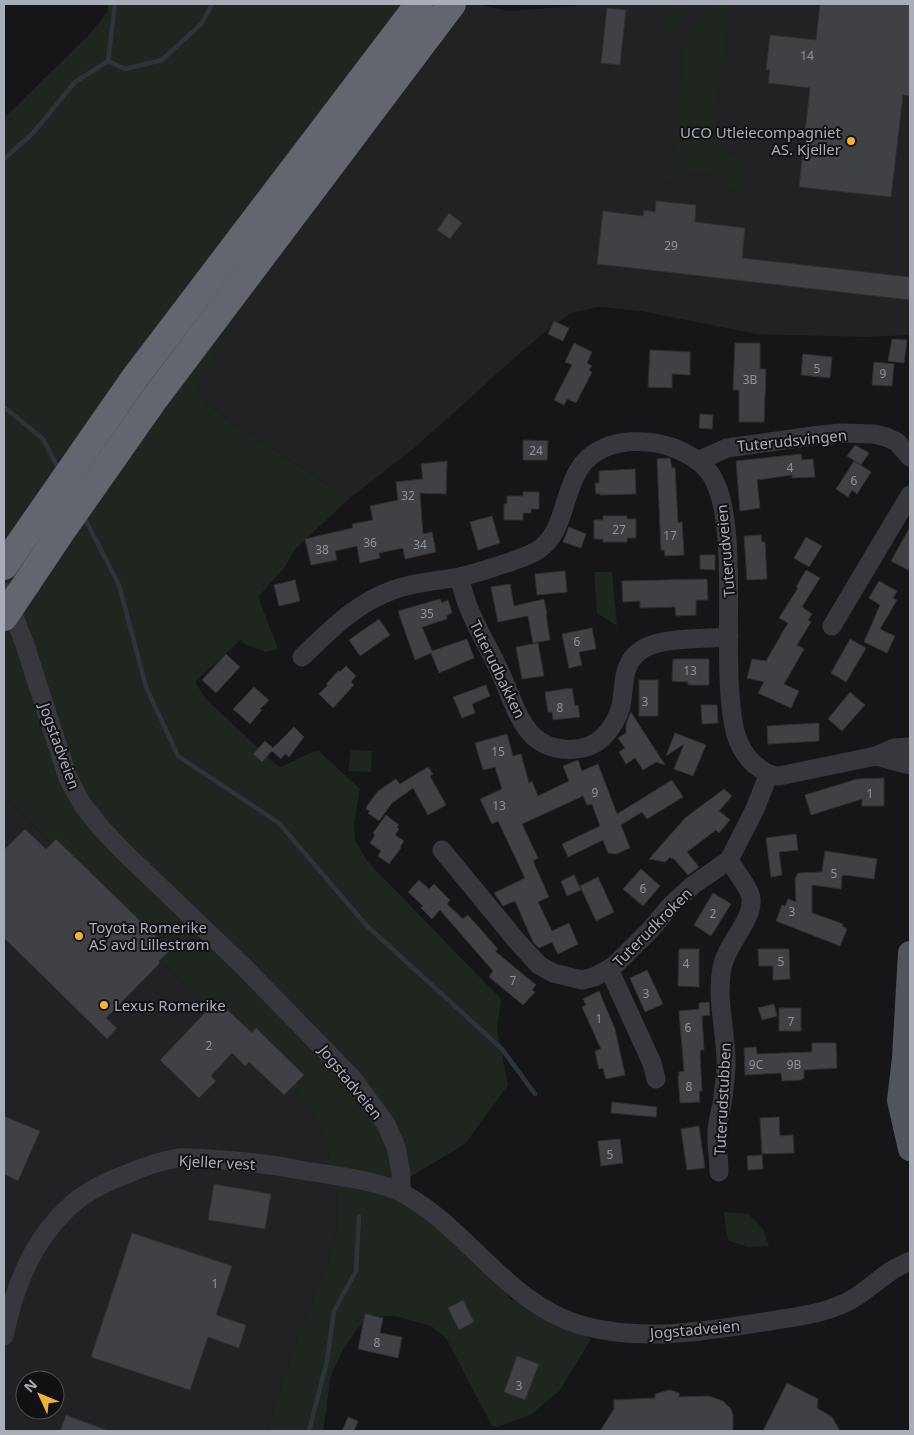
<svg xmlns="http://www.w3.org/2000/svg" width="914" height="1435" viewBox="0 0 914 1435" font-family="'Noto Sans',sans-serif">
	<rect width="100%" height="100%" fill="#161618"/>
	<!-- built -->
	<g fill="#222225" fill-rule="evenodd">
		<polygon points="470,4 477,4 508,11 576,6 579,4 910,4 910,335 868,337 757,334 641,311 598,307 571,313 546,331 495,375 467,401 414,448 350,498 331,487 232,423 208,404 194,387 240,307"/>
		<path d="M 4,798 L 14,805 L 75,868 L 160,961 L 225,1018 L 301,1097 L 315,1114 L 328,1149 L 335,1178 L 338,1209 L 335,1242 L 300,1333 L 267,1431 L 4,1431 ZM 25,1380 L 55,1380 L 55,1410 L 25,1410 Z"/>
	</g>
	<!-- green -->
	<g fill="#1e261f">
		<polygon points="108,4 470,4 240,307 195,387 208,404 232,423 331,487 350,498 295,549 285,567 258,597 278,649 266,652 242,643 242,639 195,682 206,699 275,764 281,767 312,752 319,751 360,789 354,823 355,840 367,861 501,999 497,1029 508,1085 465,1144 395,1186 479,1260 511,1299 591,1339 560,1390 532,1414 497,1427 492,1426 446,1338 431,1326 395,1316 366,1317 344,1348 331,1375 323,1431 267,1431 300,1333 335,1242 338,1209 335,1178 328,1149 315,1114 301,1097 225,1018 160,961 75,868 14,805 4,798 4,118 89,35 108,11"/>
		<polygon points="675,4 692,4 669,34 662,35 656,31"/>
		<path d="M 714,4 L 724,4 L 730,10 L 714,116 L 719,136 L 731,156 L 744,157 C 743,175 749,192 725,189 L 726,176 L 679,170 L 675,181 L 661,178 L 664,176 L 671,176 L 686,34 Z"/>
		<polygon points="594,572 612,572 617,626 597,613"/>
		<polygon points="351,750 372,751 371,772 348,771"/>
		<polygon points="724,1212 748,1214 763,1229 769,1246 748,1247 729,1241 726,1232"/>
	</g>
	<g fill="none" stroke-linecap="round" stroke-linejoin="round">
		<!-- stream -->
		<g stroke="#2c353c" stroke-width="4.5">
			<polyline points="108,61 125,69 162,60 202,23 212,4"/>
			<polyline points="108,61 115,4"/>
			<polyline points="4,159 33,133 75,82 108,61"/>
			<polyline points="4,407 43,439 59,470"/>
			<polyline points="84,517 119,585 146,687 178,756 279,823 366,925 502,1049 535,1094"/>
			<polyline points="309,1431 327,1361 334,1311 356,1271 359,1216"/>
		</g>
	</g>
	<!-- building -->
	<g fill="#404145" stroke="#303034">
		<polygon points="820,4 910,4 910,96 903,95 891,197 799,187 810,88 768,83 770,70 766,70 770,35 816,40"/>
		<polygon points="607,8 626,10 620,65 601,63"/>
		<polygon points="656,201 696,205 695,222 745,228 742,258 910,277 910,300 597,264 603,211 643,216 644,210 655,212"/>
		<polygon points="449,213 462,223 450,239 437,230"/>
		<polygon points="554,321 569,328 563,341 548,334"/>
		<polygon points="892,339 907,340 904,363 888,361"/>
		<polygon points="574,343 592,352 587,363 592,366 589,370 592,372 576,403 567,399 564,405 554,400 572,365 565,362"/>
		<polygon points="735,343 760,343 760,369 766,369 764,422 739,422 739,390 733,390"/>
		<polygon points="650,350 690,352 690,375 672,374 672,388 648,387"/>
		<polygon points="803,354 832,357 830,378 801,375"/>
		<polygon points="874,362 894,364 892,386 872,385"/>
		<polygon points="700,414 713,415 712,429 699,428"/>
		<polygon points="523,440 548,441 547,460 523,460"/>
		<polygon points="855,445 869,453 861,465 847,456"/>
		<polygon points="801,454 802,460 813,459 815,477 792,478 792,475 757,480 760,508 740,511 736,461"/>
		<polygon points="670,458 672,468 675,468 678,523 682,522 684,555 665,556 664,550 661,550 657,459"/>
		<polygon points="447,461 446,494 420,493 423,534 432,532 436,552 405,559 403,548 379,553 380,558 360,563 357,546 335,551 337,560 311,565 305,539 353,528 352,524 373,520 370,506 398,500 396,482 423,479 421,464"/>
		<polygon points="854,461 871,472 857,494 852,490 848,497 836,489"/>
		<polygon points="635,469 636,494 600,495 600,493 596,494 595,483 599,483 599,471"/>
		<polygon points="523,492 539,492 539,509 531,509 531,513 523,513 523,520 504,520 504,504 507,504 507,496 523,496"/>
		<polygon points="492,516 500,543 478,550 470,522"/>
		<polygon points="603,516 627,516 627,519 636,519 636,538 627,538 627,542 603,542 603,539 594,539 594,520 603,520"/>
		<polygon points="569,527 586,534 581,548 563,542"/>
		<polygon points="910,527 910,571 891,561"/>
		<polygon points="761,535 762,542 765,542 767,579 747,580 744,536"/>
		<polygon points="806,537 822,546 809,567 794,558"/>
		<polygon points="700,555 715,555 715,570 700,569"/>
		<polygon points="806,570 820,578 802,607 812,614 808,620 811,622 797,645 804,649 784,684 799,691 791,708 758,693 764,682 747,678 752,659 766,661 788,623 779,618 798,588 796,587"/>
		<polygon points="565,571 567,592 537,595 535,574"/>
		<polygon points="707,579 708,600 696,600 696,615 676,616 675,607 640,608 640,601 623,602 622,581"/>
		<polygon points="295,580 300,601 279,606 274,585"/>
		<polygon points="879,581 897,591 893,598 897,600 880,629 895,636 887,653 864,642 880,605 869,598"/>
		<polygon points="510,584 514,606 544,599 547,614 546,615 550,640 533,643 528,616 498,622 491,587"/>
		<polygon points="440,599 442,603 448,600 452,613 446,616 447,619 422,627 432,651 467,639 474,658 439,673 431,653 415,660 398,611"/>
		<polygon points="379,619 390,635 360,656 349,640"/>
		<polygon points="592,628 596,649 579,652 582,665 569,668 562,634"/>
		<polygon points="850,639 866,648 846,682 831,673"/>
		<polygon points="538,643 544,676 522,679 516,647"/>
		<polygon points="226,654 240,667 216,693 202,680"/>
		<polygon points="673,659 709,659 709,685 688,685 688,682 672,681"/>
		<polygon points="346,666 356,676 351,682 354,685 333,708 319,694 328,685 326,684 339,670 340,672"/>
		<rect x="639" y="680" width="19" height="36"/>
		<polygon points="486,685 490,696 472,704 475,713 462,718 453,697"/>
		<polygon points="254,687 269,700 260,709 262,710 250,724 233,709"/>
		<polygon points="572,688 575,706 578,705 580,717 553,720 552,712 548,712 545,692"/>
		<polygon points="850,692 865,705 842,731 828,719"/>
		<polygon points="701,705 717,705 718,723 702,724"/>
		<polygon points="631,712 665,765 656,762 643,770 635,758 626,764 619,752 625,748 618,738 626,733 626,724"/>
		<polygon points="819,723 819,741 768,744 767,726"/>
		<polygon points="294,727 304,737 289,757 285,754 281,759 272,751 262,762 253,754 265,741 273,748"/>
		<polygon points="675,733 706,745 693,776 674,769 684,744 666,756"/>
		<polygon points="507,734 513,756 521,754 529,783 532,781 538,796 569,781 563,766 578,760 582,771 598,764 617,814 672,780 683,797 647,819 642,812 621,825 630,848 616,854 608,853 603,840 568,857 562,844 600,826 592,804 587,805 583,796 522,824 538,858 533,861 549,897 538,902 552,931 569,923 578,944 558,954 552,942 539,948 533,942 515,901 503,906 494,893 525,878 498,821 492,824 480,799 502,789 495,767 483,770 475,743"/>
		<polygon points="428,767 433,774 430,776 446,805 428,815 413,788 392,803 379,821 368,813 370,811 366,809 367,806 378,791 396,779 400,784"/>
		<polygon points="884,778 884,806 862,806 862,799 811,815 805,795 857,779"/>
		<polygon points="724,789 732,796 719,811 730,820 719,833 716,830 687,852 699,867 688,875 673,858 672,859 670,857 665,862 649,859 685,818"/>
		<polygon points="386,815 399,825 397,827 399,829 395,835 404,841 400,847 401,848 389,864 378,856 381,851 370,843 375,835 373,833"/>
		<polygon points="25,829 46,849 56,839 170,950 159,961 160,963 106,1018 117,1028 107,1039 4,938 4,850"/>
		<polygon points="796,834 798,850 779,852 782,875 771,877 766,838"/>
		<polygon points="825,851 877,859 874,879 845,875 842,876 841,889 812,885 812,913 843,924 842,926 847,929 840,946 776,921 782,905 785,906 788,899 796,902 795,879 798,873 822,872"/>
		<polygon points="641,869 660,886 643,906 623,889"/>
		<polygon points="574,875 581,890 567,896 561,881"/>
		<polygon points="598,877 614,912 596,921 580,886"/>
		<polygon points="419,880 429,889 434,884 450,900 447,904 463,919 468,915 498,949 495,951 536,985 532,990 535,992 523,1005 489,977 493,971 440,910 432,919 421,908 423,906 408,892"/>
		<polygon points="713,893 731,904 711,936 694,925"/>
		<polygon points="679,949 699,949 699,987 678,986"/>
		<polygon points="758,949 789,949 790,979 773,980 773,966 759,966"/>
		<polygon points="647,970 663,1004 645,1012 630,978"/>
		<polygon points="599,991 615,1029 625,1075 606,1079 603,1068 599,1069 595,1051 601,1049 582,1007 586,1005 583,999"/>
		<polygon points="217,1000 252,1033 256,1028 304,1075 284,1095 249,1062 245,1066 232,1053 211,1076 216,1081 199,1098 160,1060"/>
		<polygon points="709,1002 710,1015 702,1016 704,1050 701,1050 700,1053 702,1091 699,1091 700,1102 680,1103 678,1076 679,1076 679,1072 684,1071 679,1011 699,1009 699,1003"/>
		<polygon points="774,1004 777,1016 762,1020 758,1008"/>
		<rect x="779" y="1008" width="22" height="23"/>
		<polygon points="812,1043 836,1043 837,1068 804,1070 804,1078 801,1080 782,1081 781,1073 745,1075 744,1048 756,1047 757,1054 812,1052"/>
		<polygon points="612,1102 657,1107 656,1117 611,1113"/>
		<polygon points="4,1116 40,1131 18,1181 4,1174"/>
		<polygon points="779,1117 780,1136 793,1135 794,1153 762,1154 760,1118"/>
		<polygon points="699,1126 705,1168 687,1170 681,1129"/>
		<polygon points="620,1139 623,1163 601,1166 598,1141"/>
		<polygon points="762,1155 763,1169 748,1170 747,1156"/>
		<polygon points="214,1184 271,1194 265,1229 208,1220"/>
		<polygon points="132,1233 232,1266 216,1315 246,1325 239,1348 208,1337 190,1390 91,1357"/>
		<polygon points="463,1300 474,1322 459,1330 448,1308"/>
		<polygon points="365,1314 383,1318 380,1333 402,1337 398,1358 358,1349"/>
		<polygon points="517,1356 539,1364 525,1400 504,1392"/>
		<polygon points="787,1383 818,1399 817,1408 832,1417 840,1431 763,1431"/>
		<polygon points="670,1390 679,1393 679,1397 709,1396 723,1401 731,1409 733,1415 733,1431 600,1431 614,1409 614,1400 655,1398 655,1394"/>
		<polygon points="66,1415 106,1430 106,1431 60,1431"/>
		<polygon points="348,1417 358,1421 354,1431 342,1431"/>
	</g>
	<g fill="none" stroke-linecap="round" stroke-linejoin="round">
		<!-- minor -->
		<g stroke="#37383d" stroke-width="19">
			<polyline points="698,461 727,448 820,435 841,433 874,434 886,437 897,442 910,457"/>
			<path d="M 460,577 C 465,611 487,643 501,674 C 510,694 517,719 532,735 C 550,753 586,755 604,736 C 612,728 618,717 621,706 C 625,685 621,662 643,649 C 662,637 705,639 729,637"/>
			<polyline points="4,592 24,642 68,778 82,804 102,829 124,852 244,967 353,1079 386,1124 396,1147 401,1173 401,1192"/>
			<polyline points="832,626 910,495"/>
			<path d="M 302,657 C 330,630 356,603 393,590 C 414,582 437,581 459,577 C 475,574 491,568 507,563 C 518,559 529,556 538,550 C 573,528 558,467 604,448 C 624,439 653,440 674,448 C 689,454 705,463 713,478 C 723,497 725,518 727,539 C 731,591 726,643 730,695 C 732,720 734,746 754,764 C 763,771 768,776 779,776 L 876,756 L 894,748 L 910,747"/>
			<polyline points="876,756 910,765"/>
			<polyline points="442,850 516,940 539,965 553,973 582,980 594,977 609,969 617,963 650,930 672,904 693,885 729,860 755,809 768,776"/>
			<polyline points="609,969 652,1063 656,1079"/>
			<path d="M 719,1172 C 719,1158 716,1144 717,1130 C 718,1121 720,1112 722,1104 C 724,1090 726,1076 726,1062 C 726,1031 716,999 722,968 C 726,944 753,921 751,899 C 751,890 734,869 729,860"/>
			<path d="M 4,1336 C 14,1289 31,1243 67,1209 C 83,1193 105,1182 127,1174 C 143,1167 160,1161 178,1158 C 188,1157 199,1159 210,1159 C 240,1161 270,1164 300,1170 C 330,1175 379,1180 404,1194 C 469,1230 509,1306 584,1326 C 645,1342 708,1331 770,1321 C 792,1317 816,1315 838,1306 C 858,1299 873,1283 891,1271 C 897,1267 904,1264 910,1261"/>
		</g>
		<!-- major -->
		<polyline stroke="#53555c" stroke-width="24" points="910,953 904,1058 899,1100 910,1149"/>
		<!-- highway -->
		<g stroke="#63666e" stroke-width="28">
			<polyline points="4,566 134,379 419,4"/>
			<polyline points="4,617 61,532 155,398 452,4"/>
		</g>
	</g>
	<!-- markers -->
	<g fill="#f2b134" stroke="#111113" stroke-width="2">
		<circle cx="851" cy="141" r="5"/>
		<circle cx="79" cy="936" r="5"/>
		<circle cx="104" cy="1005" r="5"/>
	</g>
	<g text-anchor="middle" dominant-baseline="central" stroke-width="4" stroke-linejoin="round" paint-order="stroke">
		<!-- number labels -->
		<g font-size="12" fill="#8e929b">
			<text x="807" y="55">14</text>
			<text x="671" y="245">29</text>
			<text x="817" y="368">5</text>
			<text x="883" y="373">9</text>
			<text x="750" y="379">3B</text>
			<text x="536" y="450">24</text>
			<text x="790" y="467">4</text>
			<text x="854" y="480">6</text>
			<text x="408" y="495">32</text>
			<text x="619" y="529">27</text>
			<text x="670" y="535">17</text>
			<text x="370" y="542">36</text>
			<text x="420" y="544">34</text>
			<text x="322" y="549">38</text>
			<text x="427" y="613">35</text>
			<text x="577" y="641">6</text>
			<text x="690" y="670">13</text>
			<text x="645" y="701">3</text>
			<text x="560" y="707">8</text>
			<text x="498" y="751">15</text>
			<text x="595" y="792">9</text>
			<text x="870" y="793">1</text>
			<text x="499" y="805">13</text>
			<text x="834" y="873">5</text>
			<text x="643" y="888">6</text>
			<text x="792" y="911">3</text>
			<text x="713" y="913">2</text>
			<text x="781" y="961">5</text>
			<text x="686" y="963">4</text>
			<text x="513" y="980">7</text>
			<text x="646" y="993">3</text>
			<text x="599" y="1018">1</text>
			<text x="791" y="1021">7</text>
			<text x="688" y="1027">6</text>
			<text x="209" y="1045">2</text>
			<text x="756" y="1064">9C</text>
			<text x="794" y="1064">9B</text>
			<text x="689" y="1086">8</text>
			<text x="610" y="1154">5</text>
			<text x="215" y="1283">1</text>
			<text x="377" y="1342">8</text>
			<text x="519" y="1385">3</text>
		</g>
		<!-- poi labels -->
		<g font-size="15" fill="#a8adb8" stroke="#111113" text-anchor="start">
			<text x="841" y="132" text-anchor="end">UCO Utleiecompagniet<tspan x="841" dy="17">AS. Kjeller</tspan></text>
			<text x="89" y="927">Toyota Romerike<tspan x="89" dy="17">AS avd Lillestrøm</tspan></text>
			<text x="114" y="1005">Lexus Romerike</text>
		</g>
		<!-- street labels -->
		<g font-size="15" fill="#a8adb8" stroke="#111113">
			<text transform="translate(792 440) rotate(-6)">Tuterudsvingen</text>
			<text transform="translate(725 551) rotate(-95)">Tuterudveien</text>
			<text transform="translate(498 669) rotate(64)">Tuterudbakken</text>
			<text transform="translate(60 746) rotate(70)">Jogstadveien</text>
			<text transform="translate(652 927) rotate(-45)">Tuterudkroken</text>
			<text transform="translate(351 1082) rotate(51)">Jogstadveien</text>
			<text transform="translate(722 1099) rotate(-87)">Tuterudstubben</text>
			<text transform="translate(217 1162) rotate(3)">Kjeller vest</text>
			<text transform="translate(695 1329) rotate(-5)">Jogstadveien</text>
		</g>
	</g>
	<!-- border -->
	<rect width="914" height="1435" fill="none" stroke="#a8adb8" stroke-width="10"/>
	<!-- north arrow -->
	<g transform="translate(40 1395) rotate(314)"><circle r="24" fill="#111113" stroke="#4d4f55"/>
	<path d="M0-4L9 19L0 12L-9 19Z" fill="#f2b134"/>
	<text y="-8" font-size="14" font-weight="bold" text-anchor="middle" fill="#a8adb8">N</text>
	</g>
</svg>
